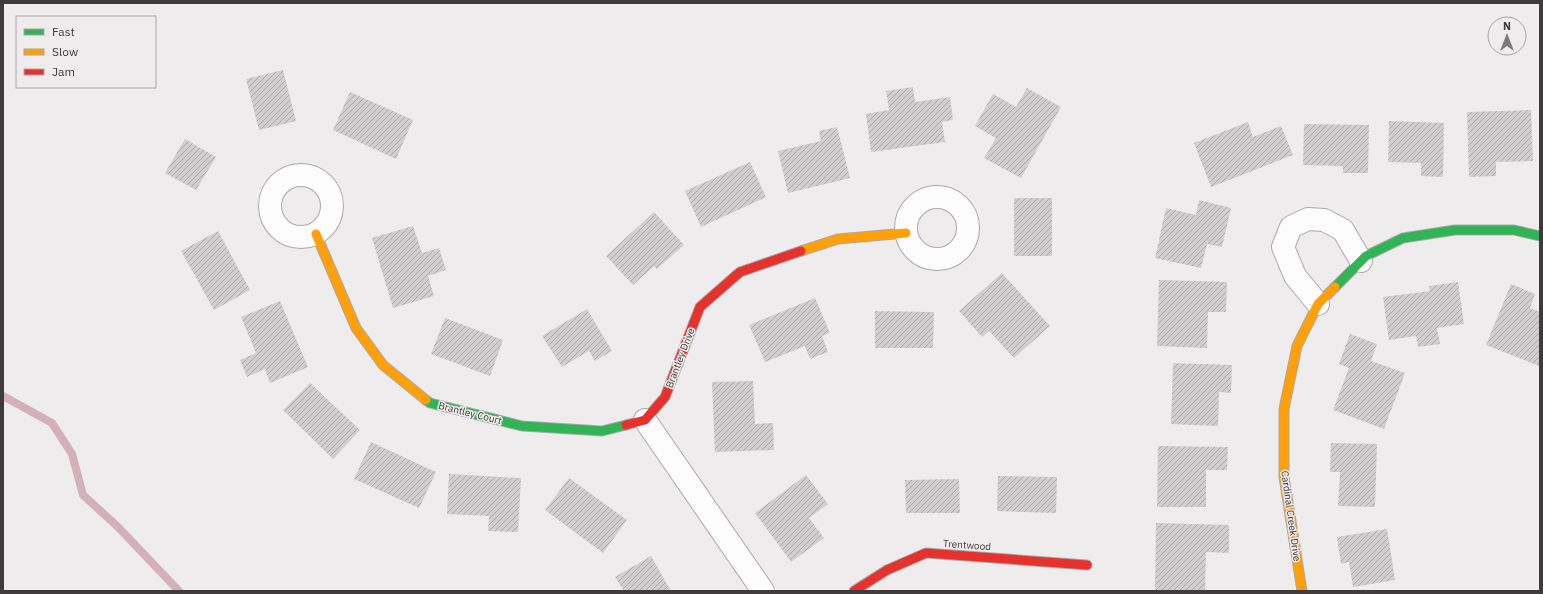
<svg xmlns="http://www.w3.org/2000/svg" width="1543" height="594" viewBox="0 0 1543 594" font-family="'IBM Plex Sans',sans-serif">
	<defs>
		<pattern id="building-hatch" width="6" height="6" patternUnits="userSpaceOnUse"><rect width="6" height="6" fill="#d0cecf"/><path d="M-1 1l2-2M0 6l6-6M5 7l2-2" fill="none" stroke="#aaa8a9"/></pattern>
	</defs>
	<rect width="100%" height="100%" fill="#efeced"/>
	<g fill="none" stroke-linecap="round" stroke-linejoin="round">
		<!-- stream -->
		<polyline stroke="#d3b0ba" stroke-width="8" points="3,396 52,423 72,454 83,495 117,526 179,591"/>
	</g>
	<!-- building -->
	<g fill="url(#building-hatch)">
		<polygon points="283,70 296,121 259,130 246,79"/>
		<polygon points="913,87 915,102 950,97 953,120 942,122 945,142 871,152 866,114 889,110 886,91"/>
		<polygon points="1027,88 1061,107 1021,178 984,158 996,138 975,126 993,94 1016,107"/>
		<polygon points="350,92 413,120 396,159 333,130"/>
		<polygon points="1531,110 1533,161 1496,162 1496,176 1469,177 1467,112"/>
		<polygon points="1389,121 1444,123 1443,177 1421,176 1421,163 1388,162"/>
		<polygon points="1248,122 1253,137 1281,126 1293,155 1211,187 1194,143"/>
		<polygon points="1304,124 1369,125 1368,173 1343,173 1343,166 1303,165"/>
		<polygon points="837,127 850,178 788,193 778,151 821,141 819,131"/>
		<polygon points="185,139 216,157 196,190 165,173"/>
		<polygon points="750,162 766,197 701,227 685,191"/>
		<rect x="1014" y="198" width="38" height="58"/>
		<polygon points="1199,200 1231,208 1222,247 1207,244 1201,268 1155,258 1166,208 1196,215"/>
		<polygon points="654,212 684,245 657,269 654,266 633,285 606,256"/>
		<polygon points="413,226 422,253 439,248 446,270 428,276 434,296 393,308 372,238"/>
		<polygon points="218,231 250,290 214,310 181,251"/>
		<polygon points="1002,273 1050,326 1014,358 989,331 982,337 959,311"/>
		<polygon points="1159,280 1227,282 1226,312 1208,312 1207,348 1157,346"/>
		<polygon points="1458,282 1464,324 1437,328 1440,344 1418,347 1416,336 1389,340 1383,297 1430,291 1429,286"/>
		<polygon points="1511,284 1535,294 1530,308 1540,312 1539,366 1486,345"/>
		<polygon points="815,298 830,333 822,336 828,352 810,359 805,346 765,362 749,325"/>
		<polygon points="280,301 308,367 270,383 265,369 247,377 240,360 256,353 241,317"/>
		<polygon points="587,309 612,351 595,361 589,351 562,367 542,336"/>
		<polygon points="875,311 934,312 933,348 875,348"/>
		<polygon points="445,318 503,340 490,376 431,354"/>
		<polygon points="1350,334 1377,344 1371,361 1405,373 1384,429 1333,410 1349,368 1339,364"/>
		<polygon points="1173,363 1232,365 1231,393 1219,392 1218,426 1171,424"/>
		<polygon points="753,381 755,424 773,423 774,450 715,452 712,382"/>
		<polygon points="310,383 360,430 333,459 283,410"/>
		<polygon points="371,442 436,472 419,508 354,479"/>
		<polygon points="1331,443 1377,444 1375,507 1338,506 1340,472 1330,472"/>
		<polygon points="1158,446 1228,447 1227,470 1206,470 1206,507 1157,507"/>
		<polygon points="449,474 521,478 518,532 488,531 489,516 447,514"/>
		<polygon points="806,475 828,504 809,518 824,538 791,562 755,513"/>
		<polygon points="998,476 1057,477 1056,513 997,511"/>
		<polygon points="569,478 627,520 603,553 545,510"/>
		<polygon points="959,479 960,513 906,513 905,480"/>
		<polygon points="1156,523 1229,525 1229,553 1206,552 1205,591 1155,591"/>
		<polygon points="1387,529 1395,580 1353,587 1349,562 1341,564 1337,537"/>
		<polygon points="651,556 671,591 624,591 615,577"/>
	</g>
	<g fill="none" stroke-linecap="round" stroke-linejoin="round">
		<!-- street casing -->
		<g stroke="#aaa8a9" stroke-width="24">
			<g id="street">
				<circle cx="301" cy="206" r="31"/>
				<circle cx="937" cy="228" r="31"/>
				<polyline points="1318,304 1295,276 1283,247 1291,227 1308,219 1324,220 1343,230 1361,261"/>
				<polyline points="645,420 763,591"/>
			</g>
		</g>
		<!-- fast casing -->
		<g stroke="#aaa8a9" stroke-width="11">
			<g id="fast">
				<polyline points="1335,287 1366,256 1403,238 1455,230 1514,230 1540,236"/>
				<polyline points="426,400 430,403 522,426 602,431 626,425"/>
			</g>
		</g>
		<!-- slow casing -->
		<g stroke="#aaa8a9" stroke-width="11">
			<g id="slow">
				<polyline points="316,234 356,328 383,365 426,400"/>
				<polyline points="801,251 838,239 906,233"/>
				<polyline points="1302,591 1284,477 1284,409 1297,346 1318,304 1335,287"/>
			</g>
		</g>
		<!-- jam casing -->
		<g stroke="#aaa8a9" stroke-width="11">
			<g id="jam">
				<polyline points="626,425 645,420 665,397 700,307 740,272 801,251"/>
				<polyline points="854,591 887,570 926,553 1087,565"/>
			</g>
		</g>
		<!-- street -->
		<use href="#street" stroke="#fdfcfc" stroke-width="22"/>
		<!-- fast -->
		<use href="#fast" stroke="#30b455" stroke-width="9"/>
		<!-- slow -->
		<use href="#slow" stroke="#ff9f0a" stroke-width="9"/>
		<!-- jam -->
		<use href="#jam" stroke="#e5322d" stroke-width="9"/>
	</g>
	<g text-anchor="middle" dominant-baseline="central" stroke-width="3" stroke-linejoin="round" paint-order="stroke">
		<!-- street labels -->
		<g font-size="10" fill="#3d3b3b" stroke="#f0ebec">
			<text transform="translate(680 358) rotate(-69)">Brantley Drive</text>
			<text transform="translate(470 413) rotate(14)">Brantley Court</text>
			<text transform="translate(1291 516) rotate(82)">Cardinal Creek Drive</text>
			<text transform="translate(967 545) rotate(4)">Trentwood</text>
		</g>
	</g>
	<!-- border -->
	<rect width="1543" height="594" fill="none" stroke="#3d3b3b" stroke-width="8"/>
	<!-- legend -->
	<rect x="16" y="16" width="140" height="72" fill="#f0ebec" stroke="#a8a5a5"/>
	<rect x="24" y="29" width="20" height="6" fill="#30b455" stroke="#a8a5a5"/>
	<text x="52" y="36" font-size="12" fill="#3d3b3b">Fast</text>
	<rect x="24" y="49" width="20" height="6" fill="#ff9f0a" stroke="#a8a5a5"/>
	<text x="52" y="56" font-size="12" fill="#3d3b3b">Slow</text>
	<rect x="24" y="69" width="20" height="6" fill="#e5322d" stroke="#a8a5a5"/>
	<text x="52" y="76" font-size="12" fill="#3d3b3b">Jam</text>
	<!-- north arrow -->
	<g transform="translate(1507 36)"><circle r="19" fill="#f0ebec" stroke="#a8a5a5"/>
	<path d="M0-3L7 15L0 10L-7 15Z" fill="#7b7979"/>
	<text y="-6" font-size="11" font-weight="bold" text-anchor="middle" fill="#3d3b3b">N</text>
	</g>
</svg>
